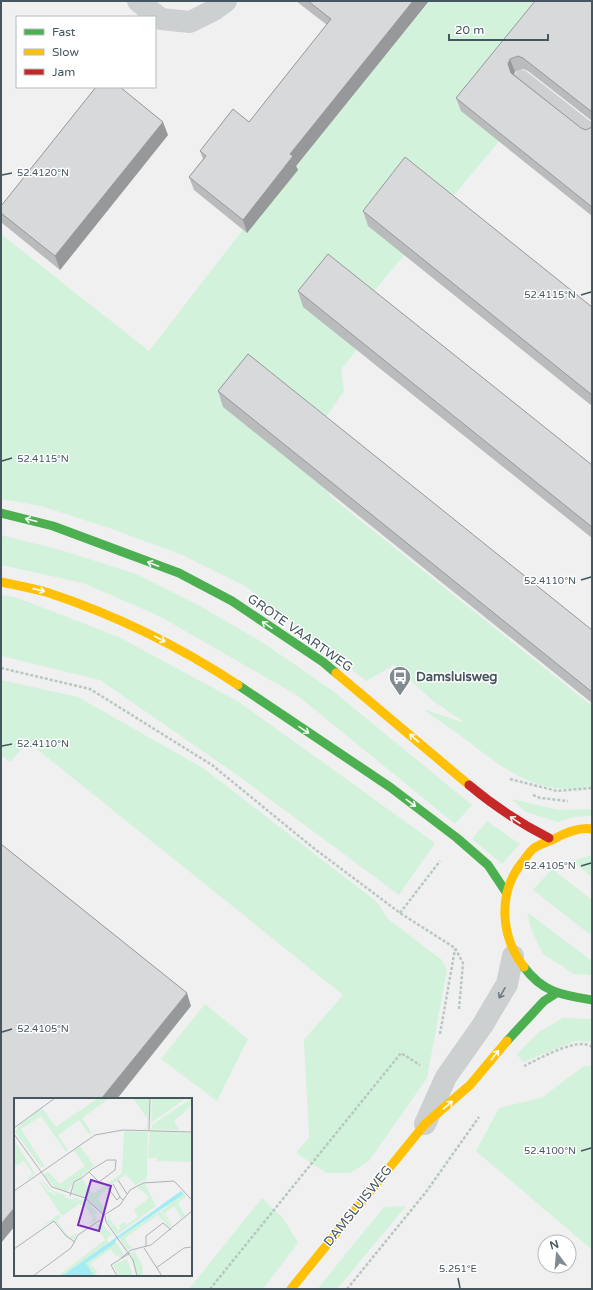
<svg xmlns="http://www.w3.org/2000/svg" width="593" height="1290" viewBox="0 0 593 1290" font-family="'Varela Round',sans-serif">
	<rect width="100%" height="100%" fill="#f1f0f0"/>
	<!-- green -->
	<g fill="#d2f2db">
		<path d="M 430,1 L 555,1 L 491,74 L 530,104 L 365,302 L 385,316 L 341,369 L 344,391 L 317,430 L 321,464 L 330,496 L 592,706 L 592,787 C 534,797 504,768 461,736 C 448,726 435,719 423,709 L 465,723 L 433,701 L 394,665 L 366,681 L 245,586 L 182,555 L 112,529 L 41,506 L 1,499 L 1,234 L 149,351 L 262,205 Z"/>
		<polygon points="1,535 64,551 136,574 200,606 265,644 333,691 472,805 455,824 298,696 159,616 83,583 1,565"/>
		<polygon points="1,595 15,597 119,637 239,702 435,843 399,895 240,777 100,680 1,656"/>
		<polygon points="1,680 78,697 203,768 377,902 388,919 442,960 447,970 427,1078 369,1161 350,1173 326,1173 296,1153 309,1138 304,1040 343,995 28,742 10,762 1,755"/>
		<polygon points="511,799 559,810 592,809 592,816 573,817 558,822 526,812"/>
		<polygon points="487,821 520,844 502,864 472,839"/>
		<polygon points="592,855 592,877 572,861"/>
		<polygon points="552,869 592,900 592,936 533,890"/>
		<polygon points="527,912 592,961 592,975 574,974 543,954 531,929"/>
		<polygon points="205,1004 248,1039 217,1101 161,1059"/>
		<polygon points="563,1018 592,1019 592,1042 575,1041 523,1062 517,1054 539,1032"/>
		<polygon points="584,1066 592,1066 592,1250 476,1151 499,1108 541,1098"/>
		<polygon points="262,1198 284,1219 298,1243 263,1289 189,1289"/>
		<polygon points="406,1206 337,1289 319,1289 319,1287 384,1207"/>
	</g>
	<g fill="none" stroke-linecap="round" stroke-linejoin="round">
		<!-- path -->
		<g stroke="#b8c7c0" stroke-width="2.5" stroke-dasharray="3 2" stroke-linecap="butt">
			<polyline points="1,668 90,689 212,765 311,846 400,913 455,948 463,963 459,1009"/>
			<polyline points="510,779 557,791 592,788"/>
			<polyline points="533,795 540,798 568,801"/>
			<polyline points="400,913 440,861"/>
			<polyline points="440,1034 455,949"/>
			<path d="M 524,1066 C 539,1059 578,1036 592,1047"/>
			<polyline points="210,1289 401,1053 420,1065"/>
			<polyline points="347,1289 426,1192 479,1117"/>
		</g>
		<!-- lane -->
		<polyline stroke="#ccd0d1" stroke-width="16" points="522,78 592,133"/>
		<!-- street -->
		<g stroke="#ccd0d1" stroke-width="22">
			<polyline points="138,1 161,19 190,22 214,10 226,1"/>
			<polyline points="425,1124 446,1077 482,1026 507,984 513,956"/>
		</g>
		<!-- fast -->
		<g stroke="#4caf50" stroke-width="9">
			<polyline points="1,513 53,526 179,573 232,601 323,662 336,673"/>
			<polyline points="238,685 390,787 457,838 488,865 506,892"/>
			<path d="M 524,967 C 543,993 563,995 592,1000"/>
			<polyline points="507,1041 544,1001 555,994"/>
		</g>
		<!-- slow -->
		<g stroke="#ffc107" stroke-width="9">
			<path d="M 1,582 C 16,585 31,588 46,592 C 113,614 179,646 238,685"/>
			<polyline points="336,673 469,785"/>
			<path d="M 524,967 C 500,936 497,891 524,860 C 527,856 530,851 534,848 C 540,844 547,842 554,839 C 565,833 579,827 592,829"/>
			<polyline points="291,1289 425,1124 470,1085 507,1041"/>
		</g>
		<!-- jam -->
		<path stroke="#c62828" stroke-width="9" d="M 469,785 C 494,806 520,823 549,838"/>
	</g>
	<!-- wall -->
	<g fill="#babbbc">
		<polygon points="296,1 429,1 296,166 298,170 247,233 194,190 189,177 203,159 200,151 249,122 327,25"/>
		<polygon points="592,1 592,121 528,71 523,69 515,72 514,74 581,128 586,130 592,127 592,216 461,111 456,98"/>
		<polygon points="168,135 60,270 2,223 1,220 1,206"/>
		<polygon points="363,211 592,307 592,406 368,226"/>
		<polygon points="298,291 592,465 592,538 303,307"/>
		<polygon points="218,391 592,630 592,703 223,407"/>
	</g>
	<!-- shaded-wall -->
	<g fill="#979899">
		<polygon points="413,1 429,1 296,166 298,170 247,233 243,220 290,154"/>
		<polygon points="510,59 515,72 513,77 508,64"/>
		<polygon points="163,122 168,135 60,270 55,256"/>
		<polygon points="187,993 191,1006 117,1099 101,1099"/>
		<polygon points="15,1207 15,1226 1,1243 1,1224"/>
	</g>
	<!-- building -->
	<g fill="#d8d9db" stroke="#979899">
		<polygon points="308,1 413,1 290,154 293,156 243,220 189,177 206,156 200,151 233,109 249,122 331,19"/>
		<polygon points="535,1 592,1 592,112 523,58 518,56 510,59 508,64 511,73 581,128 586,130 592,127 592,207 456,98"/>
		<polygon points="96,87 120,87 163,122 55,256 1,213 1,206"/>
		<polygon points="405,157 592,307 592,395 363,211"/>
		<polygon points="328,254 592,465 592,527 298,291"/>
		<polygon points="248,354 592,630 592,692 218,391"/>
		<polygon points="1,844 187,993 101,1099 15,1099 15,1207 1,1224"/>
	</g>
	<!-- one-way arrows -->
	<defs><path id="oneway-shaft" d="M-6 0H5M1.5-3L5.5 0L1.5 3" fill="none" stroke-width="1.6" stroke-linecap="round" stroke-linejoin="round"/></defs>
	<g stroke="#f6fbf6">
		<use href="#oneway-shaft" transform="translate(31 520) rotate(-166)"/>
		<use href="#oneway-shaft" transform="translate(153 564) rotate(-159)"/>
		<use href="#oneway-shaft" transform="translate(39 590) rotate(13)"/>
		<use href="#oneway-shaft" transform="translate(267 625) rotate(-146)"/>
		<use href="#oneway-shaft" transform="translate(160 639) rotate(28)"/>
		<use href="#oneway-shaft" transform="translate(304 730) rotate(34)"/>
		<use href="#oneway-shaft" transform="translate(414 738) rotate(-139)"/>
		<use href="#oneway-shaft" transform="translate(411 803) rotate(37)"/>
		<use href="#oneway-shaft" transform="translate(515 820) rotate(-146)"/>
		<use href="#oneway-shaft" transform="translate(495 1055) rotate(-51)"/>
		<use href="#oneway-shaft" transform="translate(448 1105) rotate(-41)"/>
	</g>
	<use stroke="#6e7b81" href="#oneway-shaft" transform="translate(502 993) rotate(120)"/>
	<!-- ticks -->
	<path fill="none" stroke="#45565f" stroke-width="1.5" d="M 2,175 L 12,173M 581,295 L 591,292M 2,461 L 12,458M 581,580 L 591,577M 2,746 L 12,744M 581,866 L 591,863M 2,1032 L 12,1029M 581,1151 L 591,1148M 458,1278 L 460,1288"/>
	<!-- icons -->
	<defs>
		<g id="bus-pin" transform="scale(1.15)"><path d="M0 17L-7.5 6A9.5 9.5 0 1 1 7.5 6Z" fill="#818c92" stroke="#fff"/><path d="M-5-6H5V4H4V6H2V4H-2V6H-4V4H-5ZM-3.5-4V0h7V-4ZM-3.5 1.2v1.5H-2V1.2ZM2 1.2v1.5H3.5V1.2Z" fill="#fff"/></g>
	</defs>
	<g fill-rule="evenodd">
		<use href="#bus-pin" x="400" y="677"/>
	</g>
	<g text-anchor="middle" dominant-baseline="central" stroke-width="3" stroke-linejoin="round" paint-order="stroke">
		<!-- street labels -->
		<g font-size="13" fill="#45565f" stroke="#fff">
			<text transform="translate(300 633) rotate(35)">GROTE VAARTWEG</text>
			<text transform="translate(358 1206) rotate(-51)">DAMSLUISWEG</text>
		</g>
		<!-- poi labels -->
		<g font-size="13" font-weight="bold" fill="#45565f" stroke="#fff" text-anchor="start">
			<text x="416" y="677">Damsluisweg</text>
		</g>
	</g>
	<!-- overview -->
	<g transform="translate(14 1098)">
		<rect width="178" height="178" fill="#f1f0f0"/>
		<path d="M 84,0 L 96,0 L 68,20 L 78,35 L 75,36 L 65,22 L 44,37 L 54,52 L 52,54 L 27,18 L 7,31 L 31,69 L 27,69 L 1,34 L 6,27 L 28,10 L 42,29 ZM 119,0 L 136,0 L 134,29 L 132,32 L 129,32 L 133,29 L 133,20 ZM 138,0 L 170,0 L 171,1 L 137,25 ZM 178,0 L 178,7 L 160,23 L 165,32 L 137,31 L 138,27 ZM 136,32 L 178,35 L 178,64 L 143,63 L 143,60 L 134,60 ZM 110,33 L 134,34 L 133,78 L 131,84 L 129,82 L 118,90 L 121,87 L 112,76 L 93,90 L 84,100 L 91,113 L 94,113 L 88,115 L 75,102 L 59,95 L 59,88 L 67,80 L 79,96 L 108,75 ZM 0,42 L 21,75 L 15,81 L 13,80 L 19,76 L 10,63 L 0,69 ZM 66,48 L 80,68 L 59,85 L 53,94 L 41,89 L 30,77 L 33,73 L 46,86 L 71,68 L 60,52 ZM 25,79 L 39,93 L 53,98 L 49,99 L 67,104 L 76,110 L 70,105 L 59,101 L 59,99 L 75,105 L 84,116 L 82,117 L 78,113 L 83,120 L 81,124 L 76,126 L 79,120 L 71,108 L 65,106 L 48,118 L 25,84 L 26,83 L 34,93 L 41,97 L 44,97 L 34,91 ZM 127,86 L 131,86 L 142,108 L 103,137 L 93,124 L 94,118 L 98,115 L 95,120 L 104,132 L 107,130 L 105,127 L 110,124 L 112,127 L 124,119 L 120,112 L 135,100 L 129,93 L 123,90 ZM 170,96 L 172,99 L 164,105 L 171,118 L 165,121 L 167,119 L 160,108 L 151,115 L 159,128 L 147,113 ZM 146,113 L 158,129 L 156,130 L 144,117 L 111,140 L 116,149 L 120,149 L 113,152 L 105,140 ZM 45,116 L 47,119 L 43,122 L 45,125 L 55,139 L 62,135 L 61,142 L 54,140 L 41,122 L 26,130 ZM 87,125 L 99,138 L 97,137 L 92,141 L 95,144 L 48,178 L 44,178 L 91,142 L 82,127 ZM 101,143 L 110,156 L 105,160 L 105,157 L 102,158 L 97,151 L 76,166 L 84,174 L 80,178 L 72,165 ZM 123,151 L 121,155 L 128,166 L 129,178 L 124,178 L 116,156 ZM 113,161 L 119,178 L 105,178 L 99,167 Z" fill="#d2f2db"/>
		<path d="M 167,93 L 170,96 L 102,142 L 100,146 L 72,165 L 80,178 L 48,178 Z" fill="#a3ecf4"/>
		<path fill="none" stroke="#acb2b6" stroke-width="1" d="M 0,30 L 41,0M 135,32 L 136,0M 0,36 L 38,89 L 71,100 L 91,118 L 92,124 L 119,162 L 123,178M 104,82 L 113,96M 99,86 L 106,99M 94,90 L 103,102 L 106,99 L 109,102M 0,93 L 81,37 L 109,32 L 178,34M 56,98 L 60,84 L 69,79 L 77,72 L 93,62 L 102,62 L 101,72 L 85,84 L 75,74M 90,117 L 106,107 L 116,92 L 129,85 L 160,83 L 178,102M 132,149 L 132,138 L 149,125 L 157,132M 130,150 L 148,178M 0,151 L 40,123 L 52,138 L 61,144M 107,160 L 117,152 L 137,147 L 178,113M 142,170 L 170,150 L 178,149M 19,178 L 57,150 L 64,137 L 86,122M 103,178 L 97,167 L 116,155"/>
		<path fill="#7b2cbf" fill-opacity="0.15" stroke="#7b2cbf" stroke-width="2" d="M 77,82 L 97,88 L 85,133 L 64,127 Z"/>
		<rect width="178" height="178" fill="none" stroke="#45565f" stroke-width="2"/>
	</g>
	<g font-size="10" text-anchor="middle" fill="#45565f" stroke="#fff" stroke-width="3" stroke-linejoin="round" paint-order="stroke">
		<text x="43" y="176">52.4120°N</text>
		<text x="550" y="298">52.4115°N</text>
		<text x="43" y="462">52.4115°N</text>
		<text x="550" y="584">52.4110°N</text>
		<text x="43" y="747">52.4110°N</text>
		<text x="550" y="869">52.4105°N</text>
		<text x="43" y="1032">52.4105°N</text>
		<text x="550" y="1154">52.4100°N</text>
		<text x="458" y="1272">5.251°E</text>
	</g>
	<!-- border -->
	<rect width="593" height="1290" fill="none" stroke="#45565f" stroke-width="4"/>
	<!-- legend -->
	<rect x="16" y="16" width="140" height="72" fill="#ffffff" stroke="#b5bbbf"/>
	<rect x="24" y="29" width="20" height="6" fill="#4caf50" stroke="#b5bbbf"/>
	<text x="52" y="36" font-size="12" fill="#45565f">Fast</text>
	<rect x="24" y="49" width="20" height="6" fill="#ffc107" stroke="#b5bbbf"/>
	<text x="52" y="56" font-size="12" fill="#45565f">Slow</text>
	<rect x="24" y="69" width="20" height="6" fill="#c62828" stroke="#b5bbbf"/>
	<text x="52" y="76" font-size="12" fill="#45565f">Jam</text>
	<!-- north arrow -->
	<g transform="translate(557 1254) rotate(344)"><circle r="19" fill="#ffffff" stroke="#b5bbbf"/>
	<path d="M0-3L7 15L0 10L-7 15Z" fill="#818c92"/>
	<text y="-6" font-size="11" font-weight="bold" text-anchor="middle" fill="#45565f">N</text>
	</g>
	<!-- scale -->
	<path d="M449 34v6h99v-6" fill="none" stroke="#45565f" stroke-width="2"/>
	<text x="455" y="34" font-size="12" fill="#45565f" stroke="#ffffff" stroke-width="3" paint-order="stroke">20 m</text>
</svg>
